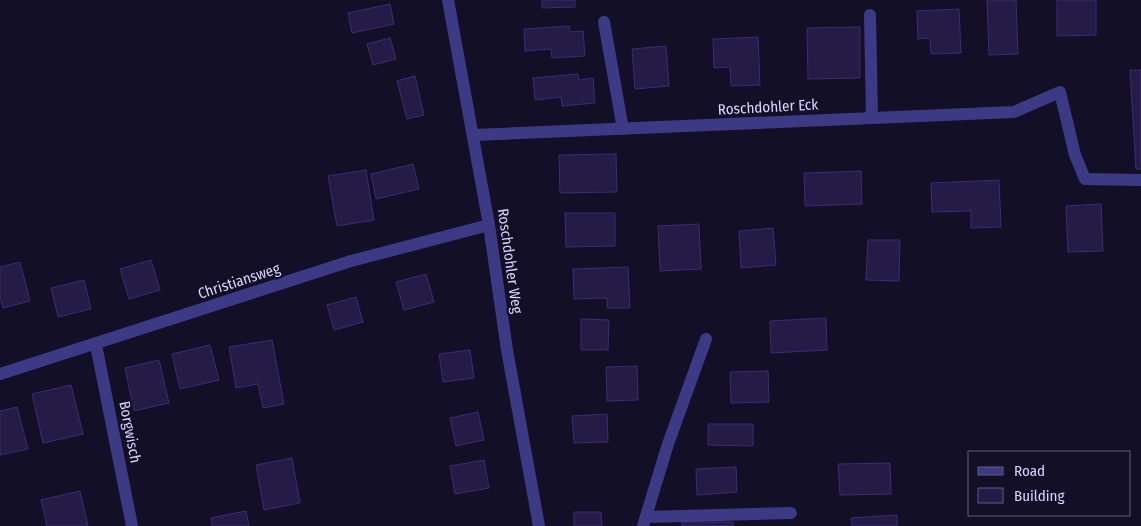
<svg xmlns="http://www.w3.org/2000/svg" width="1141" height="526" viewBox="0 0 1141 526" font-family="'Fira Sans Condensed',sans-serif">
	<rect width="100%" height="100%" fill="#130f26"/>
	<!-- building -->
	<g fill="#241b47" stroke="#3b2d73">
		<polygon points="542,0 575,0 575,7 542,8"/>
		<polygon points="987,0 1016,0 1018,54 989,55"/>
		<polygon points="1057,0 1096,0 1096,35 1057,36"/>
		<polygon points="390,4 394,24 352,33 348,13"/>
		<polygon points="959,9 961,53 931,54 930,38 918,39 917,11"/>
		<polygon points="569,26 570,32 583,31 585,56 552,58 551,49 525,51 524,29"/>
		<polygon points="860,27 860,78 808,79 807,28"/>
		<polygon points="758,37 760,85 731,86 730,67 714,68 713,39"/>
		<polygon points="390,38 396,59 373,65 367,44"/>
		<polygon points="666,46 669,86 635,89 632,49"/>
		<polygon points="1130,70 1141,70 1141,169 1136,169"/>
		<polygon points="578,74 579,80 593,78 595,103 562,106 561,97 535,100 533,78"/>
		<polygon points="415,76 424,115 407,119 397,81"/>
		<polygon points="616,154 617,192 560,193 559,155"/>
		<polygon points="413,164 419,189 376,199 371,174"/>
		<polygon points="366,170 374,220 337,226 328,176"/>
		<polygon points="861,171 862,204 805,206 804,173"/>
		<polygon points="999,180 1001,227 971,228 971,211 932,212 931,183"/>
		<polygon points="1101,204 1103,251 1068,252 1066,206"/>
		<polygon points="565,213 615,213 615,246 566,247"/>
		<polygon points="699,224 701,269 660,271 658,226"/>
		<polygon points="773,228 776,265 741,268 739,231"/>
		<polygon points="868,240 900,240 899,281 866,280"/>
		<polygon points="151,260 160,290 129,299 120,269"/>
		<polygon points="20,262 30,301 3,308 0,297 0,267"/>
		<polygon points="628,267 630,308 607,308 607,298 574,299 573,269"/>
		<polygon points="426,274 434,302 404,310 396,282"/>
		<polygon points="84,280 91,309 58,317 51,288"/>
		<polygon points="356,297 363,322 334,330 327,305"/>
		<polygon points="826,318 827,350 771,353 770,321"/>
		<polygon points="581,319 609,320 608,350 581,350"/>
		<polygon points="272,340 284,404 263,408 258,384 236,388 229,347"/>
		<polygon points="210,345 219,380 180,389 172,354"/>
		<polygon points="470,350 474,378 443,382 439,354"/>
		<polygon points="159,360 169,403 134,411 125,368"/>
		<polygon points="637,366 638,400 607,401 606,367"/>
		<polygon points="768,371 769,402 731,403 730,372"/>
		<polygon points="71,385 83,434 43,443 32,394"/>
		<polygon points="17,407 28,449 0,455 0,411"/>
		<polygon points="478,412 484,440 456,446 450,418"/>
		<polygon points="607,414 608,442 574,443 572,416"/>
		<polygon points="708,424 753,424 753,446 708,445"/>
		<polygon points="292,458 300,503 264,510 256,465"/>
		<polygon points="484,460 489,488 455,494 450,466"/>
		<polygon points="890,463 891,494 840,495 838,464"/>
		<polygon points="736,467 737,492 697,495 696,469"/>
		<polygon points="80,491 88,526 47,526 41,500"/>
		<polygon points="246,511 249,526 212,526 211,518"/>
		<polygon points="574,512 601,512 602,526 574,526"/>
		<polygon points="897,515 897,526 852,526 851,518"/>
		<rect x="682" y="522" width="51" height="4"/>
	</g>
	<g fill="none" stroke-linecap="round" stroke-linejoin="round">
		<!-- minor -->
		<g stroke="#3d3a85" stroke-width="12">
			<polyline points="448,0 489,225 507,350 539,526"/>
			<polyline points="870,15 872,118"/>
			<polyline points="604,22 623,129"/>
			<polyline points="473,135 1014,112 1060,92 1075,155 1085,179 1141,180"/>
			<polyline points="96,345 132,526"/>
			<polyline points="0,374 351,261 489,225"/>
			<polyline points="646,517 791,513"/>
			<polyline points="643,526 668,444 706,339"/>
		</g>
	</g>
	<g text-anchor="middle" dominant-baseline="central" stroke-width="5" stroke-linejoin="round" paint-order="stroke">
		<!-- street labels -->
		<g font-size="15" fill="#d9d4ff" stroke="#130f26">
			<text transform="translate(768 107) rotate(-3)">Roschdohler Eck</text>
			<text transform="translate(510 261) rotate(82)">Roschdohler Weg</text>
			<text transform="translate(239 281) rotate(-18)">Christiansweg</text>
			<text transform="translate(130 432) rotate(79)">Borgwisch</text>
		</g>
	</g>
	<!-- legend -->
	<rect x="968" y="451" width="162" height="65" fill="#130f26" stroke="#625e7d"/>
	<rect x="978" y="467" width="25" height="8" fill="#3d3a85" stroke="#625e7d"/>
	<text x="1014" y="476" font-size="15" fill="#d9d4ff">Road</text>
	<rect x="978" y="488" width="25" height="15" fill="#241b47" stroke="#625e7d"/>
	<text x="1014" y="501" font-size="15" fill="#d9d4ff">Building</text>
</svg>
